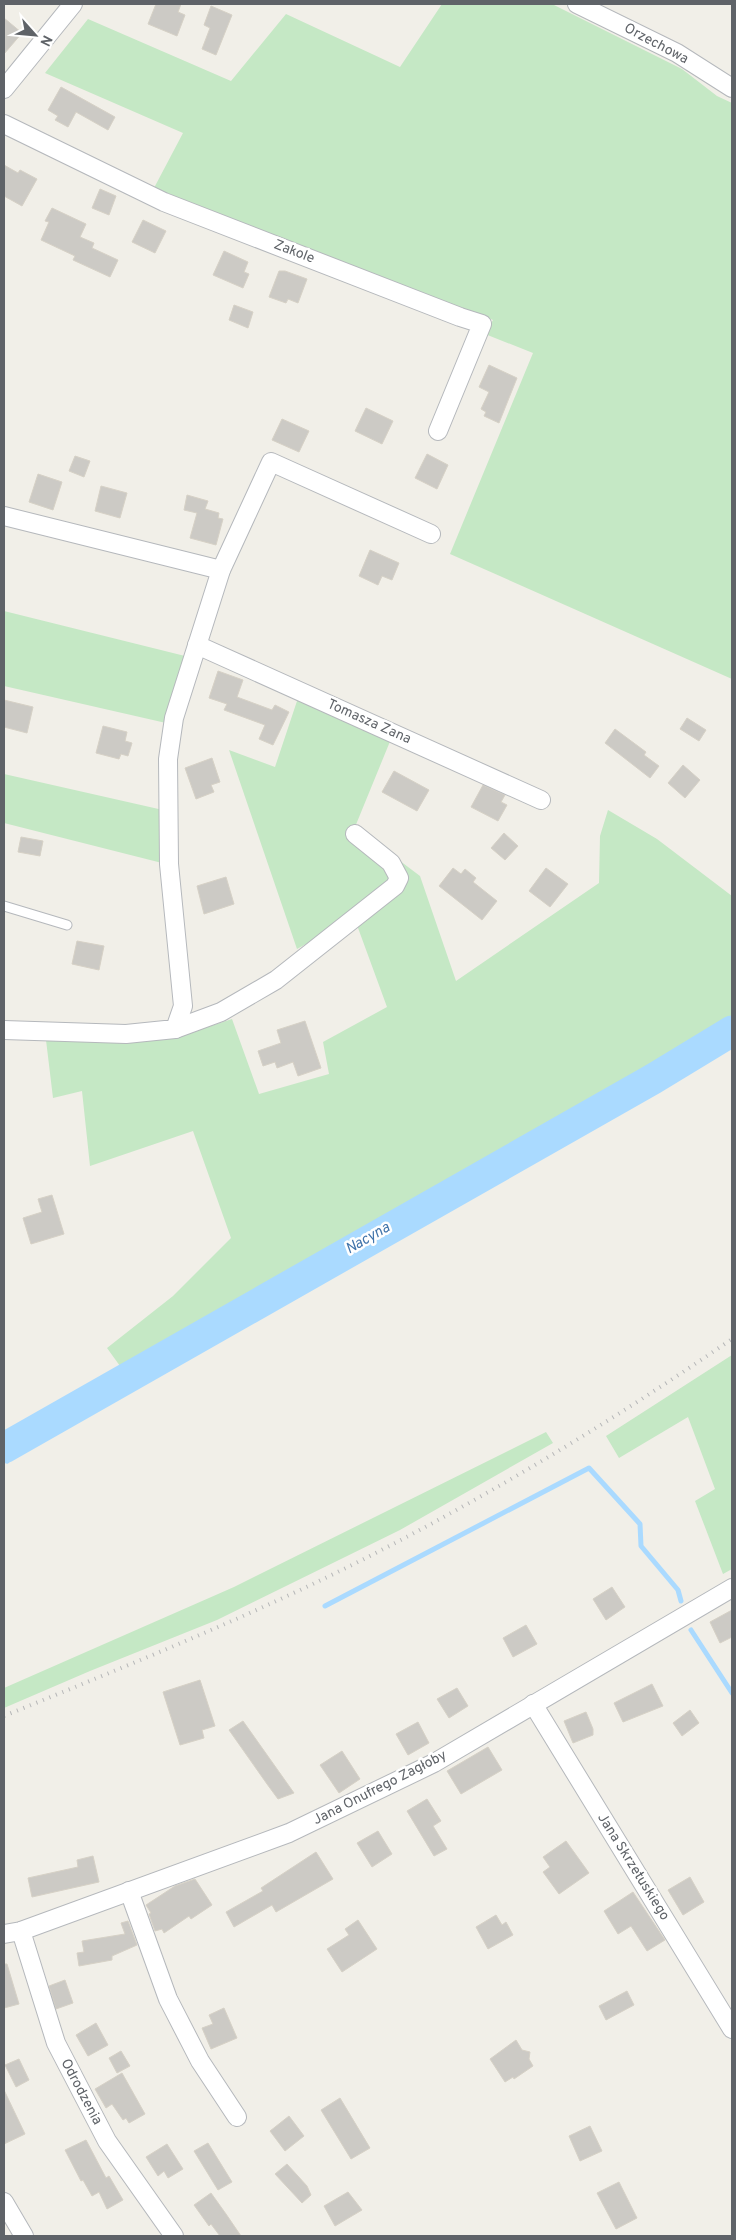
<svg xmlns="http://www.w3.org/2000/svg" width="736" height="2240" viewBox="0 0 736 2240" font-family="Overpass,sans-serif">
	<rect width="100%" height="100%" fill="#f1efe8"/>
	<!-- green -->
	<g fill="#c5e8c5">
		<polygon points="442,4 552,4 682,69 717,96 732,103 732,679 450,554 533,353 485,334 493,320 154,188 183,133 45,73 88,19 231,81 286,14 400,67"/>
		<polygon points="4,611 185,656 166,723 4,686"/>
		<polygon points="298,698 391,739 355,827 420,876 456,981 599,883 600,836 608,810 657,839 732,896 732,1024 120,1366 107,1348 173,1296 231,1238 193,1131 90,1166 82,1091 53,1098 46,1040 187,1034 232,1019 259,1094 329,1074 323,1042 387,1007 354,917 297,949 229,750 275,767"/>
		<polygon points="4,774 163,810 162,863 4,823"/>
		<polygon points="732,1355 732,1569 723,1574 695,1501 715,1489 688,1417 619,1458 606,1436"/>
		<polygon points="546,1432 553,1443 400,1530 217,1620 90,1671 4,1708 4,1688 234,1587"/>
	</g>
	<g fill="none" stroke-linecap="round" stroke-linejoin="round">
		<!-- stream -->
		<g stroke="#aadaff" stroke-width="5">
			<polyline points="4,1459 7,1461"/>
			<polyline points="325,1606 589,1468 640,1524 641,1546 678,1590 681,1601"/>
			<polyline points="691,1630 732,1693"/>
		</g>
		<!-- river -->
		<polyline stroke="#aadaff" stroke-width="31" points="4,1448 653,1079 732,1031"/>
	</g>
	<!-- building -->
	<g fill="#cccac5" stroke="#d6d1c6">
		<polygon points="156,4 181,4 178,12 185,15 177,36 148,24"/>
		<polygon points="211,6 232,15 216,55 202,49 210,28 204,25"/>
		<polygon points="4,18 22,33 4,54"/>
		<polygon points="61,87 115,117 108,130 76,112 68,127 55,120 58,116 48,110"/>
		<polygon points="4,165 18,173 20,170 37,179 22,206 4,196"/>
		<polygon points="100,189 116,196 109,215 92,208"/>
		<polygon points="52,208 86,224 80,237 94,243 92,248 118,260 110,277 73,260 75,256 41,240 49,222 45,221"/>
		<polygon points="143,220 166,231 155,253 132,242"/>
		<polygon points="224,251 248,262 244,272 249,274 243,288 213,275"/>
		<polygon points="279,271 285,271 307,279 298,303 288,299 286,303 269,297"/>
		<polygon points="234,305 253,312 248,328 229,320"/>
		<polygon points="489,365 517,378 499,423 484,416 486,412 481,409 489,392 479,387"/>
		<polygon points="366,408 393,421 382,444 355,431"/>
		<polygon points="282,419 309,431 299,452 272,440"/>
		<polygon points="427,454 448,465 437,489 415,478"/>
		<polygon points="75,456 90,461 84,477 69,471"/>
		<polygon points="38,474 62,482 53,510 29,502"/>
		<polygon points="101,486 127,493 120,518 95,511"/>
		<polygon points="187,495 208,501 205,509 219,513 218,518 223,519 216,545 190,538 197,513 184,510"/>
		<polygon points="370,550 399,563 392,580 382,576 378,585 359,576"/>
		<polygon points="218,671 243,680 237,697 272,710 275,705 289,712 273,745 259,739 265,725 224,710 227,704 209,698"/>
		<polygon points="4,700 33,707 27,733 4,727"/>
		<polygon points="687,718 706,730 699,741 680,729"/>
		<polygon points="103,726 127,732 125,741 132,743 128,756 121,754 119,759 96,753"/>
		<polygon points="615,729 646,752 644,755 659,766 650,778 605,743"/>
		<polygon points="212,758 220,782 211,785 214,792 196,799 185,768"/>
		<polygon points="683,765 700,780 685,798 668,783"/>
		<polygon points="394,771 429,790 417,811 382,792"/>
		<polygon points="483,785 505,795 501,802 507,805 498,821 471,807"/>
		<polygon points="504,833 518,846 505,860 491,848"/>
		<polygon points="21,837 43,841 40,856 18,852"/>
		<polygon points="453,868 461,874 465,869 476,878 473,882 497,901 482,920 439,886"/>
		<polygon points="546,868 568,884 550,907 529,891"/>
		<polygon points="226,877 234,904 204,914 197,886"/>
		<polygon points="77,941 104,946 99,970 72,964"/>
		<polygon points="305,1021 321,1068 298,1076 293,1062 277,1068 275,1062 263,1066 258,1051 281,1043 277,1030"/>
		<polygon points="52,1195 64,1234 31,1244 23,1218 42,1212 38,1199"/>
		<polygon points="612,1587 625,1607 606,1620 593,1599"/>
		<polygon points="732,1610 732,1637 720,1643 710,1622"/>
		<polygon points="526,1625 537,1644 513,1657 503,1638"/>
		<polygon points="200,1680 215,1726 202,1730 204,1738 180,1745 163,1692"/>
		<polygon points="652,1684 663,1706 623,1722 614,1703"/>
		<polygon points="457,1688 468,1706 449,1718 437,1699"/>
		<polygon points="690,1710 699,1723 682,1736 673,1723"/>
		<polygon points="586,1712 593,1729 593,1735 573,1743 564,1721"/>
		<polygon points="243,1721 294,1793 278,1799 267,1784 229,1730"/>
		<polygon points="418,1722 429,1743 408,1755 396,1734"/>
		<polygon points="488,1747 502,1770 461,1794 447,1771"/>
		<polygon points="342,1751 360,1779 339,1793 320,1765"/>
		<polygon points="427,1799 441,1821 433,1826 447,1849 434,1856 407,1811"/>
		<polygon points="378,1831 392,1854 372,1867 357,1843"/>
		<polygon points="566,1841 589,1873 559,1894 543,1872 550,1867 543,1857"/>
		<polygon points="316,1852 333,1879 276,1912 272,1905 234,1927 226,1912 263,1891 261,1888"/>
		<polygon points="93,1856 99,1882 32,1897 28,1878 78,1867 77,1860"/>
		<polygon points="690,1877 704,1902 683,1915 668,1890"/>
		<polygon points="195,1879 212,1905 191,1919 189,1916 164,1933 162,1929 155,1931 149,1914 151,1913 146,1905 175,1886"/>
		<polygon points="633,1892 665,1940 647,1951 631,1926 618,1934 604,1911"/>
		<polygon points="496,1915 502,1925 506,1922 513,1935 488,1949 476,1927"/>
		<polygon points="358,1920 377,1949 342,1972 327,1949 349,1935 345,1929"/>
		<polygon points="128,1921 137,1945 112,1956 112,1960 79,1966 77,1953 84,1952 82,1941 125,1934 121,1923"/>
		<polygon points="4,1964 7,1964 19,2004 4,2008"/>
		<polygon points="65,1980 73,2003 56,2009 49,1986"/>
		<polygon points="627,1991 634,2005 606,2020 599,2006"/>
		<polygon points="224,2008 237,2038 211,2049 202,2028 213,2024 209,2015"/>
		<polygon points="96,2023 108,2045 88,2056 76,2035"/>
		<polygon points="516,2040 522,2050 530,2052 529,2059 533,2066 514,2079 513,2077 505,2082 490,2059"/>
		<polygon points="121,2051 130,2066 117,2073 109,2058"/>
		<polygon points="19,2059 29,2080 16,2087 5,2065"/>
		<polygon points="122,2073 145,2114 129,2123 126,2118 123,2120 112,2104 106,2108 95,2089"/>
		<polygon points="4,2090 25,2134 4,2144"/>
		<polygon points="340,2098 370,2148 351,2159 321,2110"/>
		<polygon points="289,2116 304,2136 285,2151 270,2131"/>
		<polygon points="590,2126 602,2151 580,2161 569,2136"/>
		<polygon points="86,2140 106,2178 109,2176 123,2200 107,2209 99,2192 92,2196 83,2180 81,2181 65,2150"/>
		<polygon points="208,2143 232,2182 218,2190 194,2151"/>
		<polygon points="167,2144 183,2169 168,2178 164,2171 158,2176 146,2157"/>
		<polygon points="287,2164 307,2186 311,2195 302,2203 275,2174"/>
		<polygon points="619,2182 637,2218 616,2229 597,2193"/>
		<polygon points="348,2192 362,2210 335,2226 324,2206"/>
		<polygon points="211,2193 226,2214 241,2236 220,2236 211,2224 209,2226 194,2205"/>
	</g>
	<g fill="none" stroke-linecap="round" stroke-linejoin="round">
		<!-- lane casing -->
		<g stroke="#b5b8bc" stroke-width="11">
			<polyline id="lane" points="4,906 67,925"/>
		</g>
		<!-- street casing -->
		<g stroke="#b5b8bc" stroke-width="20">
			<g id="street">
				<polyline points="577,4 677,53 732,88"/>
				<polyline points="4,89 73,4"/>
				<polyline points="4,124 164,202 460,317 482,324 438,431"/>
				<polyline points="4,516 221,570"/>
				<polyline points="197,645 541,800"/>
				<polyline points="175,1029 221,1012 276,980 395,886 399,878 391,863 355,834"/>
				<polyline points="4,1030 126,1034 175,1029 183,1006 169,864 168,759 174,718 221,570 271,462 431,534"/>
				<polyline points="533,1704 732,2029"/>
				<polyline points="129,1891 168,1999 200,2061 237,2117"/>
				<polyline points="21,1931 56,2043 107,2141 174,2236"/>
				<polyline points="4,1934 21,1931 289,1833 434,1763 732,1588"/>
				<polyline points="4,2202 24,2236"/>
			</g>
		</g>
		<!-- lane -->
		<use href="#lane" stroke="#fff" stroke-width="9"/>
		<!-- street -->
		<use href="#street" stroke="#fff" stroke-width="18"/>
		<!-- rail -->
		<path stroke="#b6b7b8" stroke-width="4" stroke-dasharray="1 6" stroke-linecap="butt" d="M 4,1716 C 124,1667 244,1619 360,1561 C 489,1496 612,1421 732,1339"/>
	</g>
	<g text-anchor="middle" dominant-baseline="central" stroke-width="5" stroke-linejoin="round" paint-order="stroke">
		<!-- street labels -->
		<g font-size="14" fill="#5f6368" stroke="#fff">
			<text transform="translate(656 44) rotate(28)">Orzechowa</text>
			<text transform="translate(294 252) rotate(21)">Zakole</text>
			<text transform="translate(369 722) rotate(24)">Tomasza Zana</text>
			<text transform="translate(380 1788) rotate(-27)">Jana Onufrego Zagłoby</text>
			<text transform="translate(633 1867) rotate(58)">Jana Skrzetuskiego</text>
			<text transform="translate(81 2092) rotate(62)">Odrodzenia</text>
		</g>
		<!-- water labels -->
		<g font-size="15" font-style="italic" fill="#4174aa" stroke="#fff">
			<text transform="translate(368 1239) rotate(-30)">Nacyna</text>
		</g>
	</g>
	<!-- border -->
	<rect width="736" height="2240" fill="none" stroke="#5f6368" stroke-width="10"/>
	<!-- north arrow -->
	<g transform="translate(35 35) rotate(117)" stroke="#ffffff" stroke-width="4" paint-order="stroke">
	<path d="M0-4L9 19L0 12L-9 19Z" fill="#5f6368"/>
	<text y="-8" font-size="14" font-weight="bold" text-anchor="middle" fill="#5f6368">N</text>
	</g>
</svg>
